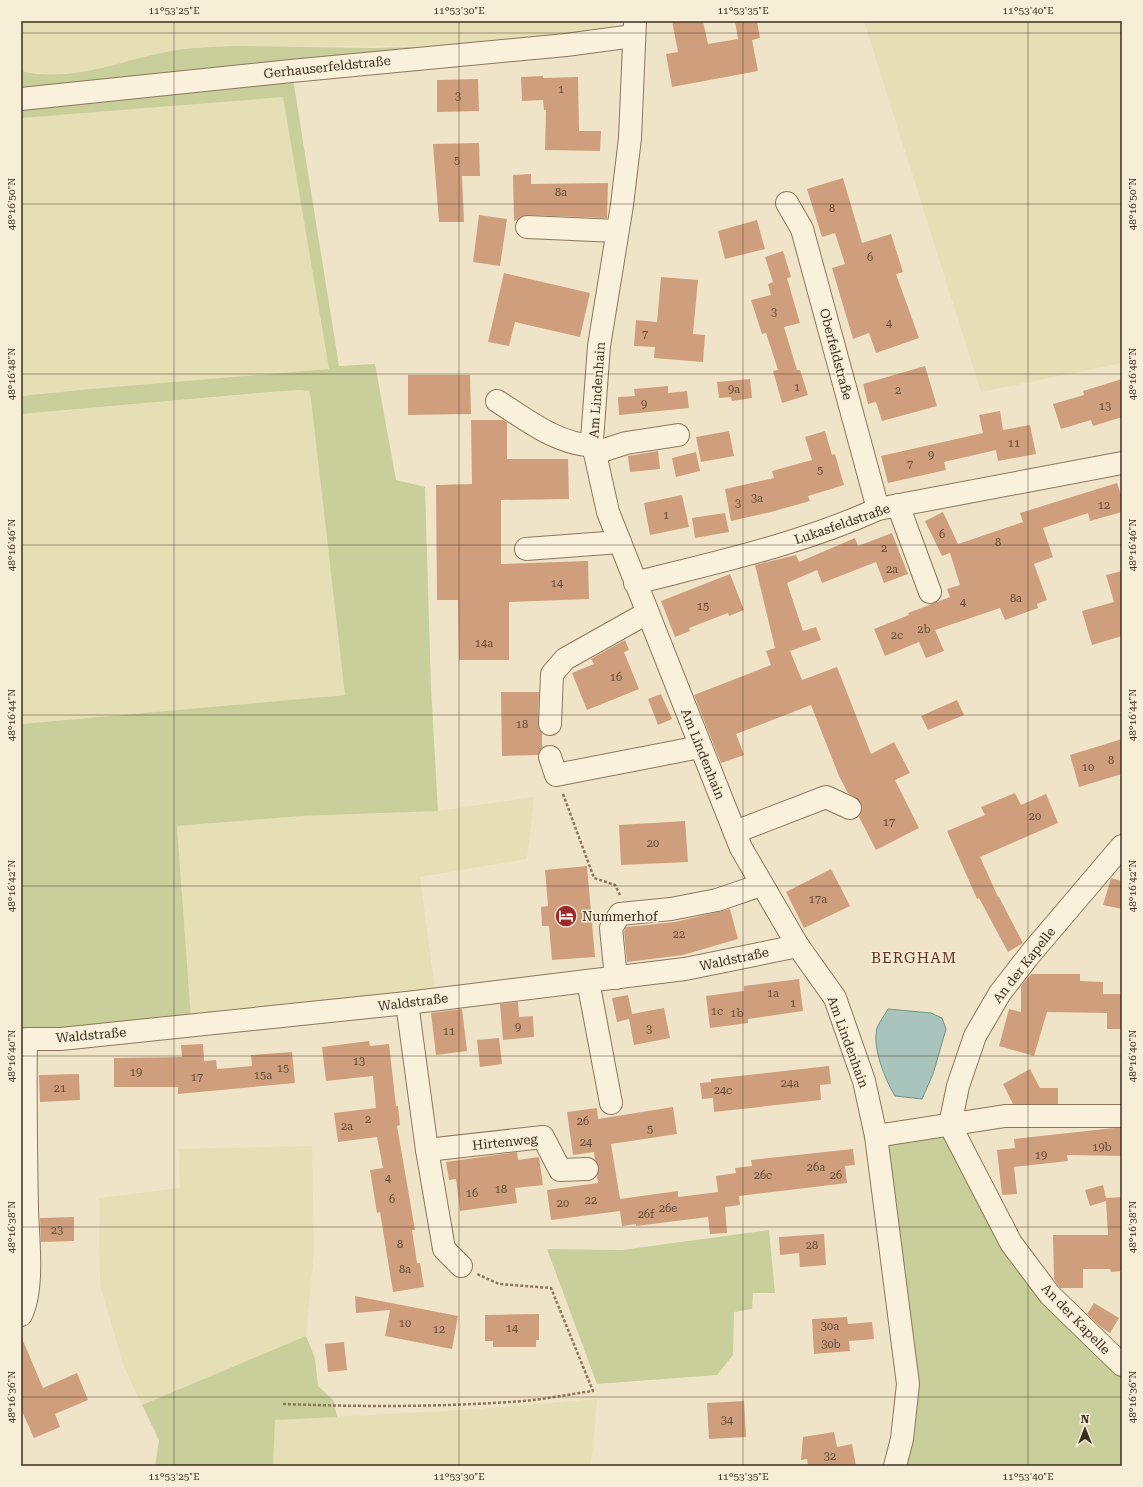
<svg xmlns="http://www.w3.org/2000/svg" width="1143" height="1487" viewBox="0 0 1143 1487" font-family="'Roboto Serif',serif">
	<rect width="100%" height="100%" fill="#f0e4c8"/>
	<!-- farmland -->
	<g fill="#e6deb5">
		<polygon points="21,21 619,21 610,28 601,32 446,46 199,47 176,50 83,72 51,75 21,71"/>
		<polygon points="864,21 1122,21 1122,363 981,392"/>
		<polygon points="283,96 329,369 90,389 21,396 21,118"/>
		<polygon points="299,390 309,391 311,400 345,695 21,724 21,414"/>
		<polygon points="534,797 527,859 420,877 435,990 191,1019 177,826 302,816 438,811"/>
		<polygon points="312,1146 314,1252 306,1336 142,1405 124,1367 100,1285 99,1198 180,1188 179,1149"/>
		<polygon points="597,1399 591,1466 273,1466 275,1420 463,1410"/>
	</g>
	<!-- green -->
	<g fill="#c9cf9b">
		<path d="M 235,46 L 372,48 L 446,46 L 21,91 L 21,71 C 74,84 125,58 177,50 C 196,47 215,47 235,46 Z"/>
		<polygon points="293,79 339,366 375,364 396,480 425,487 431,687 438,811 302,816 177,826 191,1019 21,1033 21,724 345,695 311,400 309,391 299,390 271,392 21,414 21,396 90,389 329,369 283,97 21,118 21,107"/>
		<polygon points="944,1135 1122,1374 1122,1466 906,1466 885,1146"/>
		<polygon points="769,1230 775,1293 753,1293 752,1309 734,1312 733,1355 717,1375 597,1384 547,1249 622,1250"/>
		<polygon points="306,1336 315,1358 318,1386 334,1401 337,1417 275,1420 273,1466 155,1466 159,1440 142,1405"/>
	</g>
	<!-- water -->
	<path fill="#a9c4bc" stroke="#6f938a" d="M 888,1009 L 931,1013 L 942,1018 L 946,1029 L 933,1074 L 922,1099 L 895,1096 C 885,1079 872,1048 877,1028 C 879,1022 885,1015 888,1009 Z"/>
	<!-- building -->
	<g fill="#cf9f7d">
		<polygon points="672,21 703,21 708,44 738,39 735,21 757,21 760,38 752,40 758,71 672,87 666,54 678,52"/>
		<polygon points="543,76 543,78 578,77 579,131 601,131 600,151 545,150 546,110 544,110 543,100 522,101 521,77"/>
		<polygon points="478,79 479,111 437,112 437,80"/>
		<polygon points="479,143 480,176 462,176 464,222 439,222 433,144"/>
		<polygon points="531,174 531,184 608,183 607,218 528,215 514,221 513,175"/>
		<polygon points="843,178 862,243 891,234 903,272 896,274 919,338 876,353 869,333 853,339 832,268 845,264 835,233 822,237 807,189"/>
		<polygon points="479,215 507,219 500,266 473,262"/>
		<polygon points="757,220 765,249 725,259 718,231"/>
		<polygon points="783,251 791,277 787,278 800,323 784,327 797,370 800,370 808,395 782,403 773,371 778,370 766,333 762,334 751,300 771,295 768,284 773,282 765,257"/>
		<polygon points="504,273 590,293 580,337 515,322 509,346 488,342"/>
		<polygon points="661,277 698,280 693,334 705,335 703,362 654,358 655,347 634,346 636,320 657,322"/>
		<polygon points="925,366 937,406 882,421 876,402 868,404 863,384"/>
		<polygon points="408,375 470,375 471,414 408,415"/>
		<polygon points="750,379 752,398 732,401 731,397 719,398 717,382"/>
		<polygon points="1122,379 1122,417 1093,426 1091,420 1061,429 1053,404 1084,395 1083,391"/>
		<polygon points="668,386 668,393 687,391 689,408 619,415 618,397 635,396 634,389"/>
		<polygon points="1000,411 1003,430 1030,425 1036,454 998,461 996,450 944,462 946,470 888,483 881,456 983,433 979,415"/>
		<polygon points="471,420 503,420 507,422 507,459 568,459 569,499 501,500 501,564 588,561 589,599 509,602 509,660 459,660 458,600 437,600 436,485 472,484"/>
		<polygon points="729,431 734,456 701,462 696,437"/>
		<polygon points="825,431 832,455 835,454 844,485 808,496 810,501 771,512 731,521 725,489 774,478 772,471 812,460 805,437"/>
		<polygon points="658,451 660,469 630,472 628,456"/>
		<polygon points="696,452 700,471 676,477 672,458"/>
		<polygon points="1117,483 1122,498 1122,512 1090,521 1088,513 1043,528 1053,557 1034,564 1047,600 1037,604 1038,608 1005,620 1000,608 935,630 944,651 926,658 919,642 885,656 874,629 909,615 908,613 950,597 947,589 960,585 950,553 942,556 925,521 943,512 958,544 1023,522 1020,513"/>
		<polygon points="682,495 689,527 650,535 644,503"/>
		<polygon points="725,513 729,532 695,538 692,518"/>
		<polygon points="892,533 908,574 884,583 876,562 822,583 817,570 787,583 803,631 816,627 821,640 790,651 802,680 837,667 871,754 894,742 910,773 895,780 919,828 876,850 859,817 862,807 860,801 848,793 839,776 811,705 736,734 744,755 721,763 694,695 771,665 766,651 775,648 755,565 796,555 799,562 855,538 858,546"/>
		<polygon points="1122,571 1122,636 1092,645 1082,611 1114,602 1106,575"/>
		<polygon points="730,574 744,610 729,616 728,613 689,628 690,631 675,637 661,601"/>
		<polygon points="625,640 629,650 624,652 639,689 587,710 572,673 594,664 591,659"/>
		<polygon points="501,692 539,692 538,724 542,733 542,748 538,755 502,756"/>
		<polygon points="661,694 672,719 658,725 648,699"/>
		<polygon points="957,700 964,715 928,730 921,716"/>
		<polygon points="1122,739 1122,774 1079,787 1070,755"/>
		<polygon points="1015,793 1021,805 1046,794 1058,823 980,857 998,897 999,897 1023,943 1008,952 979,898 977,899 947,831 985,815 981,807"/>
		<polygon points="685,821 688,862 621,865 619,825"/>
		<polygon points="587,866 595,957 552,960 549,926 542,926 541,907 548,906 545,870"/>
		<polygon points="831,869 850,906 804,928 786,892"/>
		<polygon points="1111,878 1122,881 1122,909 1103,905"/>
		<polygon points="730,909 738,939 683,955 627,962 624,931 626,927 675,922"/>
		<polygon points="1031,974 1080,974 1080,981 1103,982 1103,994 1122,994 1122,1029 1107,1029 1107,1013 1047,1012 1034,1056 999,1046 1009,1009 1021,1012 1021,986"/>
		<polygon points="799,979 803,1011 748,1019 748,1023 710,1028 706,996 744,991 744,986"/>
		<polygon points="628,995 632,1014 664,1008 670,1038 634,1045 629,1019 617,1022 612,998"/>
		<polygon points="518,1002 519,1017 533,1016 534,1037 503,1040 500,1004"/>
		<polygon points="462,1009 467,1051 436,1055 431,1013"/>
		<polygon points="499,1038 502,1064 480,1067 477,1040"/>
		<polygon points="369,1041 370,1046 389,1044 396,1106 398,1106 400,1125 397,1126 415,1230 412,1230 417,1263 420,1263 424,1287 393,1292 380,1212 377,1213 370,1170 383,1168 377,1137 338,1142 334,1113 376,1108 373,1076 326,1081 322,1047"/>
		<polygon points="203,1044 204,1061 216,1060 217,1069 252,1066 251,1055 292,1052 295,1083 178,1094 178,1087 114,1087 114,1058 182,1057 181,1045"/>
		<polygon points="829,1066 831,1084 820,1085 821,1100 714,1112 713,1098 702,1099 700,1083 711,1082 711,1079"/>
		<polygon points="1030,1069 1040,1088 1058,1088 1058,1104 1013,1104 1003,1084"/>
		<polygon points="79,1074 80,1100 40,1102 39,1075"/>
		<polygon points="673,1107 677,1134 611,1144 620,1199 678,1191 678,1197 718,1192 716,1176 736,1173 735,1168 752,1166 751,1160 853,1149 855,1165 845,1166 847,1183 739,1196 740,1205 725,1207 727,1233 710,1234 708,1217 636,1226 636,1224 622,1226 620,1211 551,1220 547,1190 598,1183 597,1176 599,1168 595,1160 594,1152 573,1155 567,1112 597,1108 598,1119"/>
		<polygon points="1114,1128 1121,1128 1122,1156 1067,1155 1068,1161 1014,1167 1017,1194 1002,1195 997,1150 1015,1148 1014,1139"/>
		<polygon points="517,1152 518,1160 539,1157 543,1185 515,1188 517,1203 460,1211 456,1179 449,1180 446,1162"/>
		<polygon points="1103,1185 1106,1198 1122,1197 1122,1271 1111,1272 1110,1269 1083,1269 1083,1288 1060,1288 1054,1279 1053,1235 1108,1235 1106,1201 1090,1206 1085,1190"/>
		<polygon points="74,1217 74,1241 41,1242 40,1218"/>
		<polygon points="824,1234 826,1265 800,1267 799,1253 780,1255 779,1237"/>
		<polygon points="355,1296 458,1316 452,1349 385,1336 390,1310 356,1313"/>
		<polygon points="1094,1303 1119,1318 1110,1333 1102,1328 1087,1314"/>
		<polygon points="539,1314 539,1340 536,1340 536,1347 493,1347 493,1341 485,1341 485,1315"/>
		<polygon points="847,1317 848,1324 872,1322 874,1339 849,1341 850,1351 814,1354 812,1319"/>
		<polygon points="21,1336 43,1388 77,1373 88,1400 55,1414 60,1427 34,1438 21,1409"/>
		<polygon points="344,1342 347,1370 328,1372 325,1344"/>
		<polygon points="744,1401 746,1437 709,1439 707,1403"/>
		<polygon points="834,1432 837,1447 852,1444 856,1466 808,1466 807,1459 801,1460 803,1437"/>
	</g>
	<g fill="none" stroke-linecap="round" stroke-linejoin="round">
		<!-- minor casing -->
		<g stroke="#8d765c" stroke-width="24">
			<g id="minor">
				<polyline points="635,21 630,138 622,205 599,346 592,440 608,512 741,848 798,946 835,998 864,1081 876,1136 908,1384 902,1439 895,1466"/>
				<polyline points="21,99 291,71 566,45 633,36"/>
				<polyline points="787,203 802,229 878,509"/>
				<polyline points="527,227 617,231"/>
				<path d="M 497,401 C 529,421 555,443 593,446"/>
				<polyline points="595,453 626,443 678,435"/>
				<polyline points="898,505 930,592"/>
				<polyline points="526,549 620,542"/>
				<path d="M 635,583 C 717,562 801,544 878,509 L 1122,463"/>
				<polyline points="550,724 552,674 565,659 647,613"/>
				<polyline points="550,757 556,775 700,747"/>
				<polyline points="735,832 826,797 850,808"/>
				<polyline points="1122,846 1031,953 1000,993 975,1036 958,1086 950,1125 1011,1243 1050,1295 1122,1365"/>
				<polyline points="616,978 611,928 620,914 671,909 717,900 761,885"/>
				<polyline points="588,981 611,1103"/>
				<polyline points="407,1003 427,1150 444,1249 461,1266"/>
				<polyline points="876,1136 1005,1116 1122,1116"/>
				<polyline points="427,1150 543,1137 560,1170 587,1169"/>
				<path d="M 21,1315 C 34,1289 28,1239 27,1210 C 26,1153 25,1096 26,1039 L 61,1039 L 407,1003 L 685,969 L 798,946"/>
			</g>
		</g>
		<!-- path -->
		<g stroke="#8d765c" stroke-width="2.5" stroke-dasharray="3 2" stroke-linecap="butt">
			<polyline points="563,794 594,878 615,885 620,895"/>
			<path d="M 283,1404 C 363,1407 444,1407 524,1401 C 547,1399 570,1394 593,1391 L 551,1288 L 499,1284 L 477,1274"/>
		</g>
		<!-- minor -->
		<use href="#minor" stroke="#faf1dc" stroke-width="22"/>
	</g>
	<!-- ticks -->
	<path fill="none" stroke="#3d2e20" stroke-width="1" stroke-opacity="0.45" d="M 174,21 L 174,1466M 459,21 L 459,1466M 743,21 L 743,1466M 1028,21 L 1028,1466M 21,33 L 1122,33M 21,204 L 1122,204M 21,374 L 1122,374M 21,545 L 1122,545M 21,715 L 1122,715M 21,886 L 1122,886M 21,1056 L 1122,1056M 21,1227 L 1122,1227M 21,1397 L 1122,1397"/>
	<!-- icons -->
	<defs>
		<g id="hotel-disc" transform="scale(1.15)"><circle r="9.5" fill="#9e2a2b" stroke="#f7eed8"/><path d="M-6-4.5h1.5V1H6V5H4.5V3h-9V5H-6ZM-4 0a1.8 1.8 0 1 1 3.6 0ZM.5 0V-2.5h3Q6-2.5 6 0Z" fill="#fff"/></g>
	</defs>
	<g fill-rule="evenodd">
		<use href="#hotel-disc" x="566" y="916"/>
	</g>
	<g text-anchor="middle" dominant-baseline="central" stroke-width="3" stroke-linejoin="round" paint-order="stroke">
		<!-- number labels -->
		<g font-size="11" fill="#624a37">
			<text x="561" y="89">1</text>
			<text x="458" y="96">3</text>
			<text x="457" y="160">5</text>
			<text x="561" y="192">8a</text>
			<text x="832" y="208">8</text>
			<text x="870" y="257">6</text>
			<text x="774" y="312">3</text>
			<text x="889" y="323">4</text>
			<text x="645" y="334">7</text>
			<text x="797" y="387">1</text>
			<text x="734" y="389">9a</text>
			<text x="898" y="390">2</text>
			<text x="644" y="404">9</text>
			<text x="1105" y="406">13</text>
			<text x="1014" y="443">11</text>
			<text x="931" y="455">9</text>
			<text x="910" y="464">7</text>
			<text x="820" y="470">5</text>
			<text x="757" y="498">3a</text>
			<text x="738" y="503">3</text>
			<text x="1104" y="505">12</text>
			<text x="666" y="515">1</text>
			<text x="942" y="534">6</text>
			<text x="998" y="542">8</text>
			<text x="884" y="548">2</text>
			<text x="892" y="569">2a</text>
			<text x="557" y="583">14</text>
			<text x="1016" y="598">8a</text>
			<text x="963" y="602">4</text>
			<text x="703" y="606">15</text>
			<text x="924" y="629">2b</text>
			<text x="897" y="635">2c</text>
			<text x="484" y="643">14a</text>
			<text x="616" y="677">16</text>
			<text x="522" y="724">18</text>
			<text x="1111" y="760">8</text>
			<text x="1088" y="767">10</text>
			<text x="1035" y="816">20</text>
			<text x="889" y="822">17</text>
			<text x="653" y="843">20</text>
			<text x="818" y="899">17a</text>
			<text x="679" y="934">22</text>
			<text x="773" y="993">1a</text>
			<text x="793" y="1003">1</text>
			<text x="717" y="1011">1c</text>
			<text x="737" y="1013">1b</text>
			<text x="518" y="1027">9</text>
			<text x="649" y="1029">3</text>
			<text x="449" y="1031">11</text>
			<text x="359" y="1061">13</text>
			<text x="283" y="1068">15</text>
			<text x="136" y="1072">19</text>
			<text x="263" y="1075">15a</text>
			<text x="197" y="1077">17</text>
			<text x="790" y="1083">24a</text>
			<text x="60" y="1088">21</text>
			<text x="723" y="1090">24c</text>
			<text x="368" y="1119">2</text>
			<text x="583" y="1121">26</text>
			<text x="347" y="1126">2a</text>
			<text x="650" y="1129">5</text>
			<text x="586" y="1142">24</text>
			<text x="1102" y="1147">19b</text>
			<text x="1041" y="1155">19</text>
			<text x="816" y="1167">26a</text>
			<text x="763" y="1175">26c</text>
			<text x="836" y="1175">26</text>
			<text x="388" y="1178">4</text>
			<text x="501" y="1189">18</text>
			<text x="472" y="1193">16</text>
			<text x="392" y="1199">6</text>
			<text x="591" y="1200">22</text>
			<text x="563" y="1203">20</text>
			<text x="668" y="1208">26e</text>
			<text x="646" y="1214">26f</text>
			<text x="57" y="1230">23</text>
			<text x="400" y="1244">8</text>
			<text x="812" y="1245">28</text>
			<text x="405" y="1269">8a</text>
			<text x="405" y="1323">10</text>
			<text x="830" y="1326">30a</text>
			<text x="512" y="1328">14</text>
			<text x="439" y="1329">12</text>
			<text x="831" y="1344">30b</text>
			<text x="727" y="1420">34</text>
			<text x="830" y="1456">32</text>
		</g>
		<!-- street labels -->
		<g font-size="13" fill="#3d2e20" stroke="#f7eed8">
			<text transform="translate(327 67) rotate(-6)">Gerhauserfeldstraße</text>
			<text transform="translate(836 354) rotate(75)">Oberfeldstraße</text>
			<text transform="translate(597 390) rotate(-86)">Am Lindenhain</text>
			<text transform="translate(842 524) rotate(-19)">Lukasfeldstraße</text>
			<text transform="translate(703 754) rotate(68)">Am Lindenhain</text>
			<text transform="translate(734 959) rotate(-12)">Waldstraße</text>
			<text transform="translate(1024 965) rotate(-52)">An der Kapelle</text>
			<text transform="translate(413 1002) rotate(-7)">Waldstraße</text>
			<text transform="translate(91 1035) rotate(-5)">Waldstraße</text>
			<text transform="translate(848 1042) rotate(70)">Am Lindenhain</text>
			<text transform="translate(505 1142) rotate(-6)">Hirtenweg</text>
			<text transform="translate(1076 1319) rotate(46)">An der Kapelle</text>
		</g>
		<!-- poi labels -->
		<g font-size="13" fill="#3d2e20" stroke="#f7eed8" text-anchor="start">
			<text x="582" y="916">Nummerhof</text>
		</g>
		<!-- quarter labels -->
		<g font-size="15" letter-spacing="1" fill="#6b2e1e" stroke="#f7eed8">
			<text x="914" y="958">BERGHAM</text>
		</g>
	</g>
	<!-- border -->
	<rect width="1143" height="1487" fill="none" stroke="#f7eed8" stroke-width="44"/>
	<!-- north arrow -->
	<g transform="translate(1085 1429)" stroke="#f7eed8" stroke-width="3" paint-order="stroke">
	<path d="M0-3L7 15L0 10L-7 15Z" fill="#3d2e20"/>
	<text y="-6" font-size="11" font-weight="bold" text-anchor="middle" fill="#3d2e20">N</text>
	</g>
	<rect x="22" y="22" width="1099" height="1443" fill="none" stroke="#3d2e20" stroke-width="1.5"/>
	<g font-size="10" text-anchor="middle" fill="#3d2e20">
		<text x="174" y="14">11°53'25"E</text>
		<text x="459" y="14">11°53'30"E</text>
		<text x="743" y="14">11°53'35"E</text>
		<text x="1028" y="14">11°53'40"E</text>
		<text transform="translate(11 204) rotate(-90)" y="4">48°16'50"N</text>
		<text transform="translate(1132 204) rotate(-90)" y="4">48°16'50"N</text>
		<text transform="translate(11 374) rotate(-90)" y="4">48°16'48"N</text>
		<text transform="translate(1132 374) rotate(-90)" y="4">48°16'48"N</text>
		<text transform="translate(11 545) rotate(-90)" y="4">48°16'46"N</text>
		<text transform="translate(1132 545) rotate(-90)" y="4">48°16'46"N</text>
		<text transform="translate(11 715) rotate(-90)" y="4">48°16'44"N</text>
		<text transform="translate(1132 715) rotate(-90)" y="4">48°16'44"N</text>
		<text transform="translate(11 886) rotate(-90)" y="4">48°16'42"N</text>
		<text transform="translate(1132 886) rotate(-90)" y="4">48°16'42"N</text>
		<text transform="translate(11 1056) rotate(-90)" y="4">48°16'40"N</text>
		<text transform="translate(1132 1056) rotate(-90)" y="4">48°16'40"N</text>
		<text transform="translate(11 1227) rotate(-90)" y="4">48°16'38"N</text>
		<text transform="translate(1132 1227) rotate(-90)" y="4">48°16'38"N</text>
		<text transform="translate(11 1397) rotate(-90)" y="4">48°16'36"N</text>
		<text transform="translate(1132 1397) rotate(-90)" y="4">48°16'36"N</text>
		<text x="174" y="1480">11°53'25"E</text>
		<text x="459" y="1480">11°53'30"E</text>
		<text x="743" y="1480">11°53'35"E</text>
		<text x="1028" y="1480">11°53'40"E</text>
	</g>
</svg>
